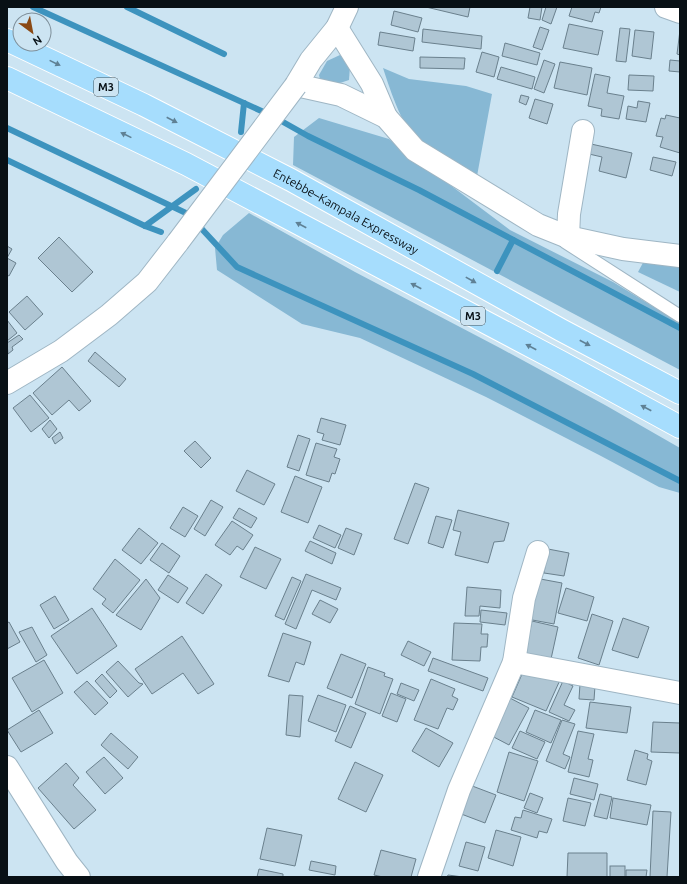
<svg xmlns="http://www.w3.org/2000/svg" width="687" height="884" viewBox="0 0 687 884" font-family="Ubuntu,sans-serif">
	<rect width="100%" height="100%" fill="#cce4f2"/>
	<!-- green -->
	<g fill="#87b8d4">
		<polygon points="340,55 350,66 349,80 337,84 321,84 319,75 327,61"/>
		<path d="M 383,68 L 409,79 L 466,86 L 492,94 L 477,176 C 461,167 439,157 425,147 C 403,132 391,92 383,68 Z"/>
		<polygon points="319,118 389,139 510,230 613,282 680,323 680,370 293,165 294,137"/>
		<polygon points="249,213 355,272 500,348 605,405 680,448 680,493 659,487 601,456 486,397 360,338 302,324 217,270 215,248 223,235"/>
		<polygon points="645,259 680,265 680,292 638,272"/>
	</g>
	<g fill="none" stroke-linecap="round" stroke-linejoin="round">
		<!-- stream -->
		<g stroke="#3d93be" stroke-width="6">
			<polyline points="33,7 268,114"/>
			<polyline points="127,7 224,54"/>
			<polyline points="276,118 308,136 419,190 680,328"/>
			<polyline points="7,128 188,214 237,267 473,374 680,481"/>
			<polyline points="241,132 244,103"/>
			<polyline points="7,160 145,226 161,232"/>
			<polyline points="145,226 196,189"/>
			<polyline points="497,271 513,240"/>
		</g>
	</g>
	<!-- building -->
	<g fill="#afc6d4" stroke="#6a808d">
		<polygon points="426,7 470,7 468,17"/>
		<polygon points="530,7 542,7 540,20 528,18"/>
		<polygon points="546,7 557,7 551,24 542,20"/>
		<polygon points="572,7 601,7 599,13 595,12 592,22 569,16"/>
		<polygon points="394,11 422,18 418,32 391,25"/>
		<polygon points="569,24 603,31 598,55 563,48"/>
		<polygon points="540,27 549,30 542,50 533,47"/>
		<polygon points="620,28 630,29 626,62 616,61"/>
		<polygon points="423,29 482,36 481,49 422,42"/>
		<polygon points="635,30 654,32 651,59 632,56"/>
		<polygon points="680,30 680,55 677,54"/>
		<polygon points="380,32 415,38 413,51 378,45"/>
		<polygon points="505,43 540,53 537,65 502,56"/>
		<polygon points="482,52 499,57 494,77 476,72"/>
		<polygon points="420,57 465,58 464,69 420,68"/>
		<polygon points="544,60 555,64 544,93 534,89"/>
		<polygon points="670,60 680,61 680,72 669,71"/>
		<polygon points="560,62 592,68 587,95 554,88"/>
		<polygon points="501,67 535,77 532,89 497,79"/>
		<polygon points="595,74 610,77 607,93 624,96 619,119 601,116 602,109 588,106"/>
		<polygon points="629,75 654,76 653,91 628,90"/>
		<polygon points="521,95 529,97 526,105 519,102"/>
		<polygon points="535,99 553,104 547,124 529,118"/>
		<polygon points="638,101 650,103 646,122 626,119 628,106 637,108"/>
		<polygon points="666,115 680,118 680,153 660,147 663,137 656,136 661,118 665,119"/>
		<polygon points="591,144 632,153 626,178 599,171 602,157 589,154"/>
		<polygon points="653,157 676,162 672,176 650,170"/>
		<polygon points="59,237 93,272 72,292 38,258"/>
		<polygon points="7,246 12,249 7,258 16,263 9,276 7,275"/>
		<polygon points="27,296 43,314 25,330 9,312"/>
		<polygon points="7,320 17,333 7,341"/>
		<polygon points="19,335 23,339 12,347 13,350 8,354 7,343"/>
		<polygon points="95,352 126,379 119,387 88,361"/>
		<polygon points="62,367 91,401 79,411 69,400 52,415 33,393"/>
		<polygon points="30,395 49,418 31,432 13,408"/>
		<polygon points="321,418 346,425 340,445 322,440 324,434 317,432"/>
		<polygon points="50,420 57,429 49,438 42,429"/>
		<polygon points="60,432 63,438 55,444 52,438"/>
		<polygon points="298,435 310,439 299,471 287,467"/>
		<polygon points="195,441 211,458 201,468 184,451"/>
		<polygon points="316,443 337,449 334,457 340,459 335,474 332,473 329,482 306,475"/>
		<polygon points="247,470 275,484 264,505 236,491"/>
		<polygon points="295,476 322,487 308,523 281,512"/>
		<polygon points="415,483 429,488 408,544 394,539"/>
		<polygon points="211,500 223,507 205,536 194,529"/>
		<polygon points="183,507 198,516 185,537 170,528"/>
		<polygon points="239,508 257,518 251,528 233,518"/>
		<polygon points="458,510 509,523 504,541 494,542 488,563 455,555 461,532 453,530"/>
		<polygon points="436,516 452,520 443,548 428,543"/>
		<polygon points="232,521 253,535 243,550 237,546 230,555 215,545"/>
		<polygon points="319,525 341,535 335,548 313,538"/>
		<polygon points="139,528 158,543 141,564 122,550"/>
		<polygon points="346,528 362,534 354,555 338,548"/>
		<polygon points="310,541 336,553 332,564 305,551"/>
		<polygon points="162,543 180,556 169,573 150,560"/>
		<polygon points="255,547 281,559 266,589 240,577"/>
		<polygon points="548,549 569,553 564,576 544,573"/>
		<polygon points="115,559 140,580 113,613 102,604 106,599 93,589"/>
		<polygon points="206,574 222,585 203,614 186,603"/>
		<polygon points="306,574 341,588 336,600 312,590 296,629 285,624"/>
		<polygon points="168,575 188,588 178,603 158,590"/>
		<polygon points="292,577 301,581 284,620 275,616"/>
		<polygon points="535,578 562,583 554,624 527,619"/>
		<polygon points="146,579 160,598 141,630 116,615"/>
		<polygon points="467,587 501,590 500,608 480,606 479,616 465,616"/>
		<polygon points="566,588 594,597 587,621 558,613"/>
		<polygon points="55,596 69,620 54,629 40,605"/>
		<polygon points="320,600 338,609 330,623 312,614"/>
		<polygon points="92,608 117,646 77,674 51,636"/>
		<polygon points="481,610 507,613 505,625 480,622"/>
		<polygon points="592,614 613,621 599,665 578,658"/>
		<polygon points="623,618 649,627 638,658 612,650"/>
		<polygon points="532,621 558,627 551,659 525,653"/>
		<polygon points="9,622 20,642 7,649 7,623"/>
		<polygon points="454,623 482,624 481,634 488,634 487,647 481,647 480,661 452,660"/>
		<polygon points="32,627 47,655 36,662 19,632"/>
		<polygon points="283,633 311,642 304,665 296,662 289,682 268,676"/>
		<polygon points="182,636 214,684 198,694 183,673 152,694 135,669"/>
		<polygon points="408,641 431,652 424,666 401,655"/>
		<polygon points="341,654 366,664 352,698 327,688"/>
		<polygon points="433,658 488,678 483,691 428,671"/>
		<polygon points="44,660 63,693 32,712 12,678"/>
		<polygon points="118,661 139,683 143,684 128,697 106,672"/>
		<polygon points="526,665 560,680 546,711 512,697"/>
		<polygon points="368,667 385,673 384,676 393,679 380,714 355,704"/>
		<polygon points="102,674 117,691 110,698 95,681"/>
		<polygon points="431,679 455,689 452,696 458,699 453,710 447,708 438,729 414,720"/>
		<polygon points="87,681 108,703 95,715 74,692"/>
		<polygon points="563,681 573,686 564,705 575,710 569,721 549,712"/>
		<polygon points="401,683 419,690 414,701 397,694"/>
		<polygon points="580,684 595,686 594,700 579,699"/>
		<polygon points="391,693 406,699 397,722 382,716"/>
		<polygon points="289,695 303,696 300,737 286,735"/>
		<polygon points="318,695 346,705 336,732 308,721"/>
		<polygon points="508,697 529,708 509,745 488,734"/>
		<polygon points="590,702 631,707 627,733 586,728"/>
		<polygon points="350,706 366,713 351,748 335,741"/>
		<polygon points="39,710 53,733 21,752 7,730"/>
		<polygon points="535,710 561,720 551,743 526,732"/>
		<polygon points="562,720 575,724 563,754 570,757 565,769 546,761"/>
		<polygon points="653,722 680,723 680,753 651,752"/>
		<polygon points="426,728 453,743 439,767 412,751"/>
		<polygon points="520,731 545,742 537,759 512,748"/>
		<polygon points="578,731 594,734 588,759 593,760 589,777 568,772"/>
		<polygon points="111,733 138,757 128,769 101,745"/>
		<polygon points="635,750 648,754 647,759 652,761 646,785 627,780"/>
		<polygon points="509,752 538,761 524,801 497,792"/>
		<polygon points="104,757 123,778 105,794 86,772"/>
		<polygon points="355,762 383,775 366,812 338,799"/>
		<polygon points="66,763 79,778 73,785 96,810 74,829 38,788"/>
		<polygon points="574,778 598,784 594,800 570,794"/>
		<polygon points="467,784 496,795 485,823 456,812"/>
		<polygon points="530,793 543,798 537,813 524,808"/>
		<polygon points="600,794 612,797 607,819 594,816"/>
		<polygon points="568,798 591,803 585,826 563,821"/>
		<polygon points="613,798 651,805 647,825 610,818"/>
		<polygon points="523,810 552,819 547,833 539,831 537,838 511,830 515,817 521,818"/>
		<polygon points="653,811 671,812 667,877 650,877"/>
		<polygon points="267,828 302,835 295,866 260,859"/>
		<polygon points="496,830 521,837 513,866 488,858"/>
		<polygon points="466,842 485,847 478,871 459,866"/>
		<polygon points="381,850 416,859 411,877 383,877 374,875"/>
		<polygon points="568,853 607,853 607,877 567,877"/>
		<polygon points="311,861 336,866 335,875 309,870"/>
		<rect x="610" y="866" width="15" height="11"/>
		<polygon points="259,869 283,874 283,877 257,877"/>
		<polygon points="626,870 647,870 646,877 626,877"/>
		<polygon points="448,875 463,877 447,877"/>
	</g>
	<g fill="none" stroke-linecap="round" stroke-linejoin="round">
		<!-- service casing -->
		<g stroke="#9fb6c4" stroke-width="14">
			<polyline id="service" points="565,242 680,316"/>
		</g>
		<!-- minor casing -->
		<g stroke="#9fb6c4" stroke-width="24">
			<g id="minor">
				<polyline points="347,7 337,28 311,60 296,85 341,95 386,117 415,150 538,225 568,237 623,249 680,256"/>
				<polyline points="666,7 680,12"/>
				<polyline points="337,28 372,84 386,117"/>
				<polyline points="568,237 569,214 583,131"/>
				<polyline points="7,383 61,351 109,315 147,282 178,242"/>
				<polyline points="514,662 680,693"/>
				<polyline points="7,767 67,862 79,877"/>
				<polyline points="429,877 459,790 514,662 524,598 538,552"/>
			</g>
		</g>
		<!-- motorway casing -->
		<g stroke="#fff" stroke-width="24">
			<g id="motorway">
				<path id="s1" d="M 7,40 L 144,105 L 291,180 L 561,330 L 680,393"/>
				<polyline points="7,78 186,164 559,361 680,427"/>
			</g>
		</g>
		<!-- service -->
		<use href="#service" stroke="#fff" stroke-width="12"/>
		<!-- minor -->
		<use href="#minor" stroke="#fff" stroke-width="22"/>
		<!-- motorway -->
		<use href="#motorway" stroke="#a6ddfd" stroke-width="22"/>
		<!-- minor-bridge casing -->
		<g stroke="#9fb6c4" stroke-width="24" stroke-linecap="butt">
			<polyline id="minor-bridge" points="178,242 296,85"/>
		</g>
		<!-- minor-bridge -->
		<use href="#minor-bridge" stroke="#fff" stroke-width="22"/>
	</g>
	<!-- one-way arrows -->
	<defs><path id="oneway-solid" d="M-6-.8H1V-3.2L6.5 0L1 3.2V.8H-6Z"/></defs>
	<g fill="#5f8195">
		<use href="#oneway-solid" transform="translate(55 63) rotate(26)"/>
		<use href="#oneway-solid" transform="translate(172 120) rotate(27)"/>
		<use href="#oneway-solid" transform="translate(126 135) rotate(-154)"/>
		<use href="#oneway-solid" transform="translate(301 225) rotate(-152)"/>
		<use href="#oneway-solid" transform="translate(471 280) rotate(29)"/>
		<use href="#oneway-solid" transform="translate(416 286) rotate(-152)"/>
		<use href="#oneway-solid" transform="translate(585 343) rotate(28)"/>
		<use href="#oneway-solid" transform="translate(531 347) rotate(-152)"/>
		<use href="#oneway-solid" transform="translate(646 408) rotate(-152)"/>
	</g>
	<g text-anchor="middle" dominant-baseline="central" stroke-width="4" stroke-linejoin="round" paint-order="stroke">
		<!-- shield labels -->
		<g fill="#cce4f2" stroke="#435057" stroke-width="1">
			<rect x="94" y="78" width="24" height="18" rx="3"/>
			<rect x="461" y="307" width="24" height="18" rx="3"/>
		</g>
		<g font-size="11" font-weight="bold" fill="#081015">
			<text x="106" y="87">M3</text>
			<text x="473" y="316">M3</text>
		</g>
		<!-- street labels -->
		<g font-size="12" fill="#081015" stroke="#cce4f2">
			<text stroke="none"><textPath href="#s1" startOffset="380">Entebbe–Kampala Expressway</textPath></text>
		</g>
	</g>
	<!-- border -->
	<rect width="687" height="884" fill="none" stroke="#081015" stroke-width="16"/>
	<!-- north arrow -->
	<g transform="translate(32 32) rotate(148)"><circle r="19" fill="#cce4f2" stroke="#7e8f9a"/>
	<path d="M0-3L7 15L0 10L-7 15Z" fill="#8a4915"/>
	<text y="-6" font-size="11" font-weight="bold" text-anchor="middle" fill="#081015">N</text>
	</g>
</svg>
